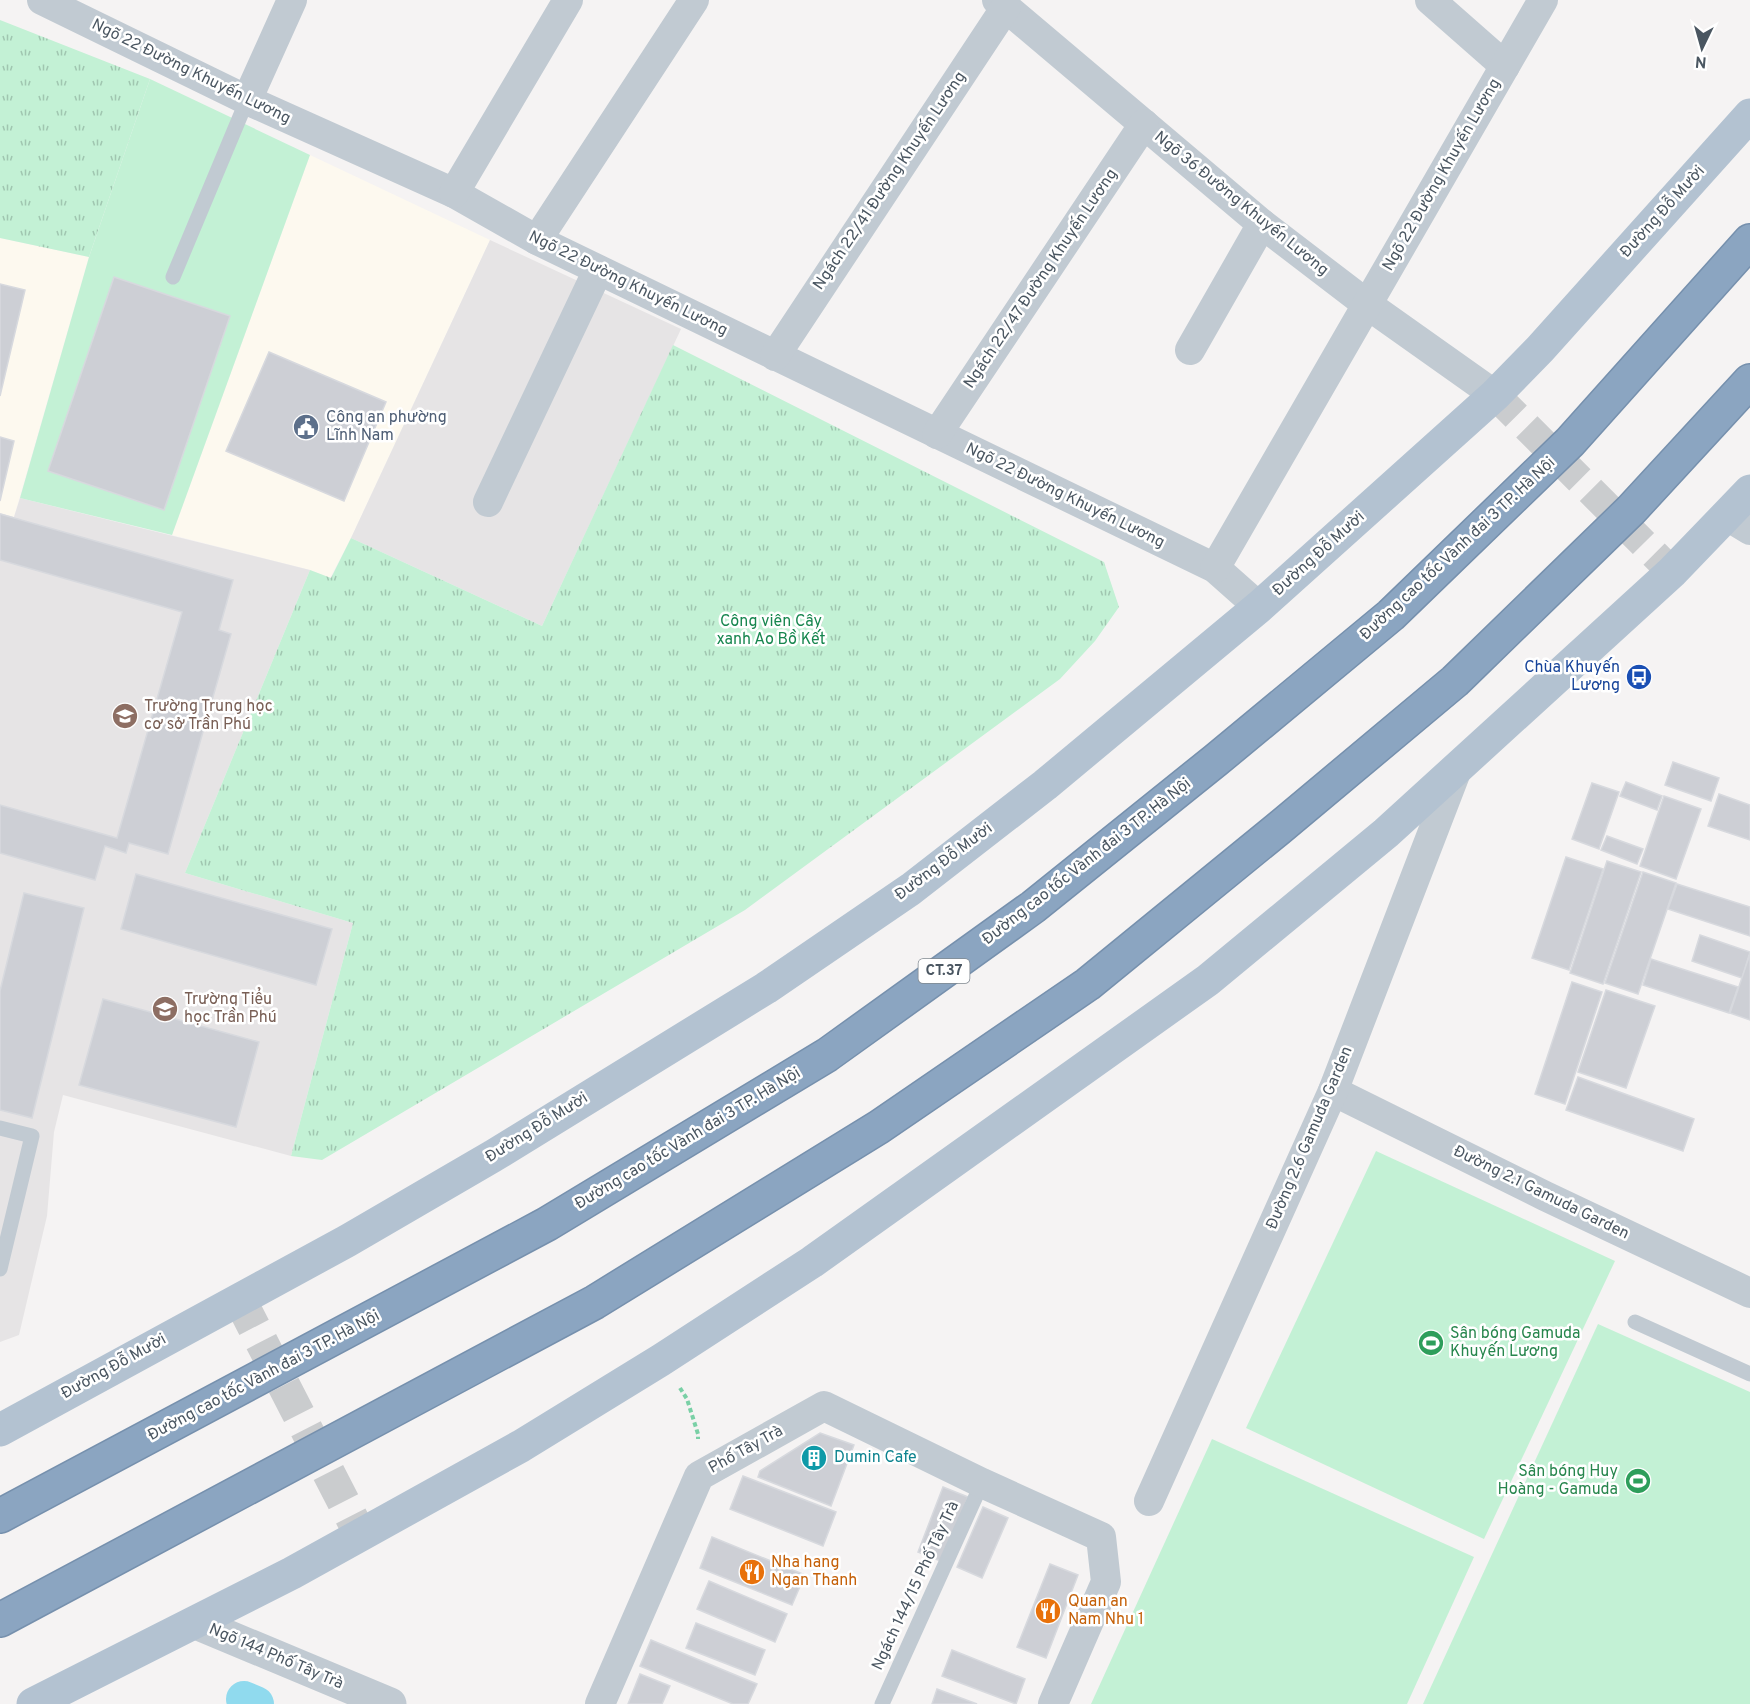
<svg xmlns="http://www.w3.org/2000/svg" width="1750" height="1704" viewBox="0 0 1750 1704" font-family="Overpass,sans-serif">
	<defs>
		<pattern id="grass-tufts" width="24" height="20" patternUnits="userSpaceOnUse" patternTransform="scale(1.5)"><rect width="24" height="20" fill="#c3f1d5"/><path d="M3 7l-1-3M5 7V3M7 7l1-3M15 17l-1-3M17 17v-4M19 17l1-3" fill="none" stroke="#a0c6b0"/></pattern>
	</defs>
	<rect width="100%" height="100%" fill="#f5f3f3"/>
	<!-- commercial -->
	<g fill="#fdf9ef">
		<polygon points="310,155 490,240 351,538 330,578 310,570 172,535"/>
		<polygon points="0,238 89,257 14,517 0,513"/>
	</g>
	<!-- education -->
	<g fill="#e6e4e5">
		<polygon points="490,240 681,329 542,626 351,538"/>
		<polygon points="20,498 310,570 185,873 353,923 291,1156 63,1095 54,1132 47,1216 19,1335 0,1342 0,513 14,517"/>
	</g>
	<!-- grass -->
	<g fill="url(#grass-tufts)">
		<polygon points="0,20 150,79 89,257 0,238"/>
		<polygon points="673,345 1104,562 1119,607 1095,641 1060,679 745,910 322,1160 291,1156 353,923 185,873 310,570 331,578 351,538 542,626"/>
	</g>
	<!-- garden -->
	<g fill="#c3f1d5">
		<polygon points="150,79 310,155 172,535 20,498 89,257"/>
		<polygon points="1376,1151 1615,1261 1484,1539 1246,1428"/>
		<polygon points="1598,1324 1750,1392 1750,1704 1423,1704"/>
		<polygon points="1212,1439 1474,1557 1407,1704 1091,1704"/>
	</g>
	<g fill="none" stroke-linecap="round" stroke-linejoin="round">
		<!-- canal -->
		<polyline stroke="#90daee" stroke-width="36" points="244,1699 256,1704"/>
	</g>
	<!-- building -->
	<g fill="#cdcfd5" stroke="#d7d9de" stroke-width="1.5">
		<polygon points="114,277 230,316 164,510 48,471"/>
		<polygon points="0,284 25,290 0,396"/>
		<polygon points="269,352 386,402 344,501 226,451"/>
		<polygon points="0,437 14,441 0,501"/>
		<polygon points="0,514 233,580 219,630 231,634 168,854 129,843 126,853 105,846 95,880 0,853 0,805 117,838 182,612 0,560"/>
		<polygon points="1673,762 1719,778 1711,801 1665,785"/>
		<polygon points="1626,782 1662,796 1657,810 1620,796"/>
		<polygon points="1592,783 1619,792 1599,849 1572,839"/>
		<polygon points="1719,794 1750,805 1750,840 1708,826"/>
		<polygon points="1664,796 1701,809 1676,879 1640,866"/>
		<polygon points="1607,836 1643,849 1637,864 1601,850"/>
		<polygon points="1566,857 1603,869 1569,970 1532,958"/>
		<polygon points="1607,861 1641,872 1603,984 1570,973"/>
		<polygon points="1643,872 1676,883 1638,994 1605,983"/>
		<polygon points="136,874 332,929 316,985 121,929"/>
		<polygon points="1677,884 1750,907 1750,936 1668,909"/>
		<polygon points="24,893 84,908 32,1118 0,1110 0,991"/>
		<polygon points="1700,935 1750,952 1742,978 1692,961"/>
		<polygon points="1750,954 1750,1020 1730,1013"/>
		<polygon points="1651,959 1738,987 1729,1013 1643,985"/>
		<polygon points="1572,982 1602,992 1565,1104 1535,1094"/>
		<polygon points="1606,990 1655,1006 1626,1088 1578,1072"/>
		<polygon points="103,999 259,1042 236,1127 79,1085"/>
		<polygon points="1578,1077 1694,1119 1683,1151 1566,1110"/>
		<polygon points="820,1433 854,1445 831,1506 758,1477 760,1471"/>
		<polygon points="743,1476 836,1512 823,1546 730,1509"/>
		<polygon points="943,1487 968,1497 943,1562 918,1552"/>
		<polygon points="983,1507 1008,1518 982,1578 957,1567"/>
		<polygon points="712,1537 805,1575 792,1605 700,1568"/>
		<polygon points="1050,1564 1078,1575 1046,1658 1017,1647"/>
		<polygon points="709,1581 787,1614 775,1642 697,1609"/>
		<polygon points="696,1623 765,1650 755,1675 686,1648"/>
		<polygon points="651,1640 757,1684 748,1704 733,1704 640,1666"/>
		<polygon points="952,1650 1025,1679 1016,1704 942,1676"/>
		<polygon points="640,1674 670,1686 662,1704 628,1704"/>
		<polygon points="937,1689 977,1704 932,1704"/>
	</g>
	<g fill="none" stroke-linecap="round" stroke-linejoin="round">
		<!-- minor-tunnel -->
		<polyline stroke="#caccce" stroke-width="30" stroke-dasharray="30 15" stroke-linecap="butt" points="1495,395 1672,572"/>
		<!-- primary-tunnel -->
		<polyline stroke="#caccce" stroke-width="33" stroke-dasharray="33 16" stroke-linecap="butt" points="239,1298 361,1536"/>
		<!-- motorway casing -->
		<g stroke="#7690ad" stroke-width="36">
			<g id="motorway">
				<polyline points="0,1516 547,1224 827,1055 1033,907 1216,760 1391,615 1570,442 1750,241"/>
				<polyline points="0,1620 595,1302 879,1127 1088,984 1278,829 1455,681 1631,510 1750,381"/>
			</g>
		</g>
		<!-- path -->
		<polyline stroke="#7ad0a6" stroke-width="4" stroke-dasharray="4.5 3" stroke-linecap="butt" points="680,1388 687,1399 698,1434 698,1439"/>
		<!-- service -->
		<g stroke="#c1cad2" stroke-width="15">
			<polyline points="173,277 247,100"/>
			<polyline points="0,1128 32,1136 0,1269"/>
			<polyline points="1635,1322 1750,1374"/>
			<polyline points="882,1704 982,1483"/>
		</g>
		<!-- minor -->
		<g stroke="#c1cad2" stroke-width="30">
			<polyline points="42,0 247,100 454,193 537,240 1215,568 1259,607"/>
			<polyline points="997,0 1262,224 1368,305 1495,395"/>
			<polyline points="1430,0 1505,66"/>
			<polyline points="247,100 292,0"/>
			<polyline points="454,193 568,0"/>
			<polyline points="537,240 694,0"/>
			<polyline points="1190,350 1262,224"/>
			<polyline points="775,356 1006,7"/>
			<polyline points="937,434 1144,124"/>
			<polyline points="488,502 598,270"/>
			<polyline points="1727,516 1750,530"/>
			<polyline points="1215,568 1543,0"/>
			<polyline points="1333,1091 1545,1196 1750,1293"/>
			<polyline points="1149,1501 1333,1091 1457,769"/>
			<polyline points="600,1704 699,1476 824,1406 982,1483 1101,1537 1106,1582 1053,1704"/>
		</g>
		<!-- tertiary -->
		<polyline stroke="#c1cad2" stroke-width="33" points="196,1623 390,1704"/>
		<!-- primary -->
		<g stroke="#b3c2d1" stroke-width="33">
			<polyline points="0,1430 347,1241 493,1156 766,988 911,889 1045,785 1259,607 1495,395 1540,349 1750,115"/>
			<polyline points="33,1704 292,1573 521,1446 661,1360 812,1262 1208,980 1386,833 1672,572 1750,491"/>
		</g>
		<!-- motorway -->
		<use href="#motorway" stroke="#8ba5c1" stroke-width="33"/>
	</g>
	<!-- icons -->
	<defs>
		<g id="civic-disc" transform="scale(1.35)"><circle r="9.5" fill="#5c6f8a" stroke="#fff"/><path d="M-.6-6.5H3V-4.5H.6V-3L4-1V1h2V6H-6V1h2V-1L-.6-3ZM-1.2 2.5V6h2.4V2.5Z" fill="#fff"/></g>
		<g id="bus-disc" transform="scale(1.35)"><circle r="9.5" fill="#1a4fb4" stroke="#fff"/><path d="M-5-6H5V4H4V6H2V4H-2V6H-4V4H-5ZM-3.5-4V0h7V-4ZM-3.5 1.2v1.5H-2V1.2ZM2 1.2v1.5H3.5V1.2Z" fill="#fff"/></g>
		<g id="school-disc" transform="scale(1.35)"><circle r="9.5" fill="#8d6e63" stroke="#fff"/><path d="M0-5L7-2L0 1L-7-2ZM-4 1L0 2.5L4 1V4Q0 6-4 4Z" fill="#fff"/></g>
		<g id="stadium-disc" transform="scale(1.35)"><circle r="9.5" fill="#2e9e5b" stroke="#fff"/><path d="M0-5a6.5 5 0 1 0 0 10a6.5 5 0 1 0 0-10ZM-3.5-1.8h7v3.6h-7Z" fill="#fff"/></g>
		<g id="building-disc" transform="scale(1.35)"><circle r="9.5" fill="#0f9aa8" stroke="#fff"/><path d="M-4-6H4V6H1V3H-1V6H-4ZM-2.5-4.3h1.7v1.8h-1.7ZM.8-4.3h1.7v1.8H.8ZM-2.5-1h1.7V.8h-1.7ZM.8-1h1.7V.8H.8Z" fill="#fff"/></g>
		<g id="restaurant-disc" transform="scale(1.35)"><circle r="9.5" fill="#e8710a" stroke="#fff"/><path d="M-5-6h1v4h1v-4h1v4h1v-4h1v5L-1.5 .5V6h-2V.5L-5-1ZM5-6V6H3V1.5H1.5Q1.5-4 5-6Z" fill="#fff"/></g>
	</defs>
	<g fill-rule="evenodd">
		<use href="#civic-disc" x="306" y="427"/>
		<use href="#bus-disc" x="1639" y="677"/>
		<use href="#school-disc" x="125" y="716"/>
		<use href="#school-disc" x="165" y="1009"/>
		<use href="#stadium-disc" x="1431" y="1343"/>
		<use href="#building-disc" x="814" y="1458"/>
		<use href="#stadium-disc" x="1638" y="1481"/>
		<use href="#restaurant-disc" x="752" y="1572"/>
		<use href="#restaurant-disc" x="1048" y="1611"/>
	</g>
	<g text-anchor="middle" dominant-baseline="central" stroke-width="5" stroke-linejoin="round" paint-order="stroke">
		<!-- shield labels -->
		<rect fill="#fff" stroke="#808990" stroke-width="1.5" x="918.5" y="959" width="51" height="24" rx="4.5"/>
		<g font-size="15" font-weight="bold" fill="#4a5661">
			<text x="944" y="971">CT.37</text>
		</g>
		<!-- street labels -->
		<g font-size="16" fill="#4a5661" stroke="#fff">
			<text transform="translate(191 72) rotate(26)">Ngõ 22 Đường Khuyến Lương</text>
			<text transform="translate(1442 175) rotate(-60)">Ngõ 22 Đường Khuyến Lương</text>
			<text transform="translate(890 181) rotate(-56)">Ngách 22/41 Đường Khuyến Lương</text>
			<text transform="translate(1241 204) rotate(39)">Ngõ 36 Đường Khuyến Lương</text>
			<text transform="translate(1663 212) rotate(-48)">Đường Đỗ Mười</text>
			<text transform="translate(1041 279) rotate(-56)">Ngách 22/47 Đường Khuyến Lương</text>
			<text transform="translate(628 284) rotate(26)">Ngõ 22 Đường Khuyến Lương</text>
			<text transform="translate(1065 496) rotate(26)">Ngõ 22 Đường Khuyến Lương</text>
			<text transform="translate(1458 549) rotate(-43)">Đường cao tốc Vành đai 3 TP. Hà Nội</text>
			<text transform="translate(1319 554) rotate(-42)">Đường Đỗ Mười</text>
			<text transform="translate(944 862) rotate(-37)">Đường Đỗ Mười</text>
			<text transform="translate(1087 862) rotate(-38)">Đường cao tốc Vành đai 3 TP. Hà Nội</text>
			<text transform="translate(537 1128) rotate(-32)">Đường Đỗ Mười</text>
			<text transform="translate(1310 1138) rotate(-67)">Đường 2.6 Gamuda Garden</text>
			<text transform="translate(688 1139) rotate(-31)">Đường cao tốc Vành đai 3 TP. Hà Nội</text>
			<text transform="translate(1541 1193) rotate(26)">Đường 2.1 Gamuda Garden</text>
			<text transform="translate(114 1367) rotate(-29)">Đường Đỗ Mười</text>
			<text transform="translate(264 1376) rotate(-28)">Đường cao tốc Vành đai 3 TP. Hà Nội</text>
			<text transform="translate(746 1450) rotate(-29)">Phố Tây Trà</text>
			<text transform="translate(916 1586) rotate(-65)">Ngách 144/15 Phố Tây Trà</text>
			<text transform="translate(276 1657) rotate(23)">Ngõ 144 Phố Tây Trà</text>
		</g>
		<!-- service labels -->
		<g font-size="16" fill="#4e5e75" stroke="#fff" text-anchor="start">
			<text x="326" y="418">Công an phường<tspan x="326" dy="18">Lĩnh Nam</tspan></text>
		</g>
		<!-- park labels -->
		<g font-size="16" fill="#17864f" stroke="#fff">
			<text x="771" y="622">Công viên Cây<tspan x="771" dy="18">xanh Ao Bồ Kết</tspan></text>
		</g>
		<!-- transit labels -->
		<g font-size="16" fill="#164399" stroke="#fff" text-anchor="end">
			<text x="1620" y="668">Chùa Khuyến<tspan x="1620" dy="18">Lương</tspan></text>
		</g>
		<!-- education labels -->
		<g font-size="16" fill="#785e54" stroke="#fff" text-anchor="start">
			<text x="144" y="707">Trường Trung học<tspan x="144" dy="18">cơ sở Trần Phú</tspan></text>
			<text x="184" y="1000">Trường Tiểu<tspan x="184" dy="18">học Trần Phú</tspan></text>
		</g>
		<!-- leisure labels -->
		<g font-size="16" fill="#27864d" stroke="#fff" text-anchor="start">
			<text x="1450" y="1334">Sân bóng Gamuda<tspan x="1450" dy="18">Khuyến Lương</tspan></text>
			<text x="1618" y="1472" text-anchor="end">Sân bóng Huy<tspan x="1618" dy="18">Hoàng - Gamuda</tspan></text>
		</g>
		<!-- culture labels -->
		<g font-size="16" fill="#0d838f" stroke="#fff" text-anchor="start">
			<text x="834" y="1458">Dumin Cafe</text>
		</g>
		<!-- food labels -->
		<g font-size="16" fill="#c56008" stroke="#fff" text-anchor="start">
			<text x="771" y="1563">Nha hang<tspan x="771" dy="18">Ngan Thanh</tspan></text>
			<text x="1068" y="1602">Quan an<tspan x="1068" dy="18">Nam Nhu 1</tspan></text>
		</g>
	</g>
	<!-- north arrow -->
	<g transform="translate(1702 48) rotate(185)" stroke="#ffffff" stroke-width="4.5" paint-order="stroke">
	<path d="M0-4.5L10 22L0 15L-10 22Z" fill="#4a5661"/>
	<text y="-9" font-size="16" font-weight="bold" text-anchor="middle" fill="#4a5661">N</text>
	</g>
</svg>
